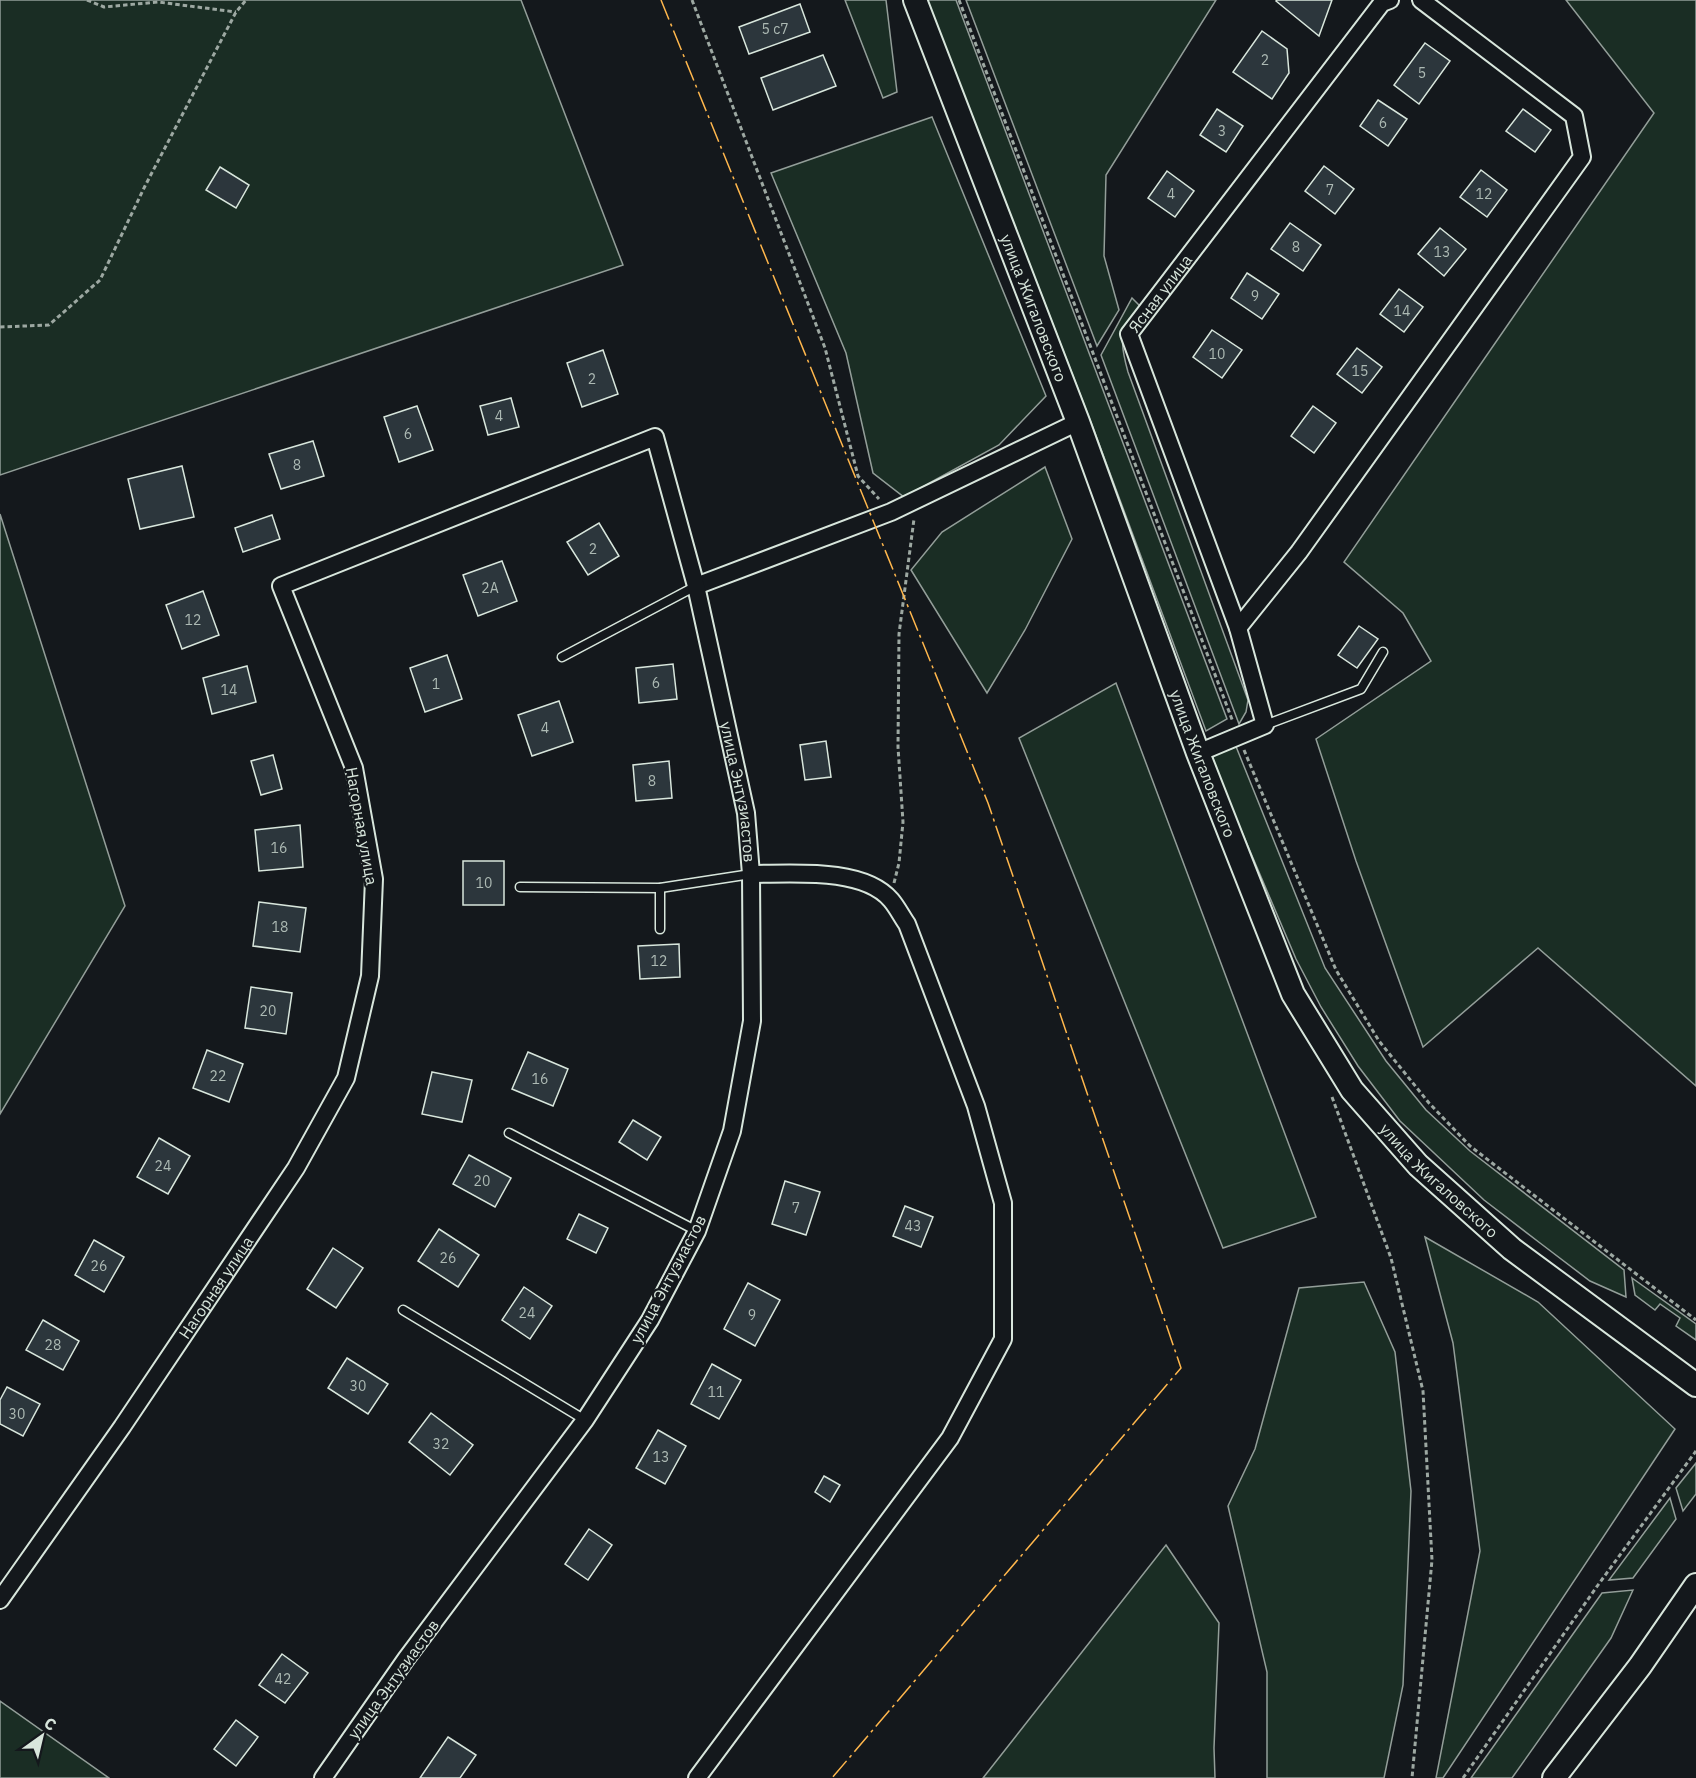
<svg xmlns="http://www.w3.org/2000/svg" width="1696" height="1778" viewBox="0 0 1696 1778" font-family="'IBM Plex Sans',sans-serif">
	<rect width="100%" height="100%" fill="#14181c"/>
	<!-- green -->
	<g fill="#1a2d24" stroke="#939e99" stroke-width="1.5">
		<polygon points="0,0 521,0 623,265 0,475"/>
		<polygon points="845,0 886,0 897,92 883,98"/>
		<polygon points="927,0 956,0 1227,719 1206,731 1092,425"/>
		<polygon points="966,0 1216,0 1106,175 1104,256 1119,310 1097,346"/>
		<polygon points="1566,0 1696,0 1696,1086 1538,948 1423,1047 1356,861 1316,739 1431,661 1403,613 1344,562 1654,113"/>
		<polygon points="932,117 1046,396 999,445 904,497 873,473 846,353 771,173"/>
		<path d="M 1132,298 L 1142,308 C 1121,337 1118,336 1128,372 L 1248,700 L 1246,712 L 1239,724 L 1101,355 Z"/>
		<polygon points="1045,467 1072,539 1025,630 987,693 911,570 942,532"/>
		<polygon points="0,514 125,906 0,1114"/>
		<polygon points="1116,683 1316,1217 1223,1248 1019,738"/>
		<polygon points="1235,744 1325,968 1386,1061 1426,1110 1470,1151 1624,1270 1626,1297 1590,1281 1540,1243 1484,1200 1400,1121 1358,1066 1321,1007 1296,959 1212,762 1214,753"/>
		<polygon points="1425,1237 1538,1302 1675,1429 1443,1778 1436,1778 1480,1551 1453,1343"/>
		<polygon points="1632,1278 1696,1324 1696,1340 1676,1326 1680,1318 1660,1304 1655,1310 1635,1295"/>
		<polygon points="1364,1282 1395,1352 1411,1491 1403,1685 1384,1778 1267,1778 1267,1672 1228,1506 1255,1449 1299,1288"/>
		<polygon points="1696,1463 1696,1494 1683,1511 1676,1488"/>
		<polygon points="1670,1498 1676,1519 1633,1578 1609,1580"/>
		<polygon points="1166,1545 1219,1623 1214,1748 1215,1778 983,1778"/>
		<polygon points="1633,1590 1611,1638 1512,1778 1471,1778 1602,1593"/>
		<polygon points="0,1701 109,1778 0,1778"/>
	</g>
	<!-- building -->
	<g fill="#2c363c" stroke="#d8e6dc" stroke-width="1.5">
		<polygon points="1277,0 1332,0 1319,36 1276,1"/>
		<polygon points="800,4 810,32 749,54 739,27"/>
		<polygon points="1262,31 1287,49 1289,73 1272,99 1233,72"/>
		<polygon points="1425,43 1450,61 1419,104 1394,85"/>
		<polygon points="823,55 836,86 773,110 761,78"/>
		<polygon points="1378,100 1407,119 1388,146 1360,126"/>
		<polygon points="1217,109 1243,126 1226,152 1200,135"/>
		<polygon points="1523,109 1551,130 1535,152 1506,131"/>
		<polygon points="1324,166 1354,189 1335,214 1305,191"/>
		<polygon points="220,167 249,185 236,208 206,190"/>
		<polygon points="1481,170 1507,190 1487,217 1460,197"/>
		<polygon points="1167,171 1194,191 1175,217 1148,198"/>
		<polygon points="1290,223 1321,245 1303,271 1271,249"/>
		<polygon points="1440,228 1466,249 1444,276 1418,254"/>
		<polygon points="1247,273 1279,294 1262,319 1231,298"/>
		<polygon points="1399,289 1423,307 1404,332 1380,314"/>
		<polygon points="1212,330 1242,350 1222,378 1193,357"/>
		<polygon points="1357,348 1382,367 1362,393 1337,374"/>
		<polygon points="603,350 618,394 582,407 567,363"/>
		<polygon points="511,398 519,427 488,435 480,406"/>
		<polygon points="417,406 433,450 399,462 384,417"/>
		<polygon points="1313,406 1336,423 1314,453 1291,436"/>
		<polygon points="313,441 324,476 281,489 269,454"/>
		<polygon points="182,466 194,517 140,529 128,479"/>
		<polygon points="272,515 280,539 243,552 235,528"/>
		<polygon points="599,523 619,556 588,575 567,542"/>
		<polygon points="502,561 517,601 478,616 463,575"/>
		<polygon points="203,591 219,635 182,649 166,605"/>
		<polygon points="1359,626 1378,639 1357,668 1338,655"/>
		<polygon points="447,655 462,699 425,712 410,668"/>
		<polygon points="673,664 677,699 639,703 636,668"/>
		<polygon points="247,666 256,702 212,714 203,678"/>
		<polygon points="559,701 573,742 532,756 518,715"/>
		<polygon points="826,741 831,777 805,780 800,745"/>
		<polygon points="273,755 282,789 261,795 251,761"/>
		<polygon points="669,761 672,798 636,801 633,765"/>
		<polygon points="300,825 303,867 259,871 255,830"/>
		<rect x="463" y="861" width="41" height="44"/>
		<polygon points="259,902 306,908 300,952 253,946"/>
		<polygon points="679,944 680,977 640,979 638,946"/>
		<polygon points="251,987 292,993 286,1034 245,1028"/>
		<polygon points="207,1050 243,1064 229,1102 193,1088"/>
		<polygon points="528,1052 568,1069 553,1106 512,1089"/>
		<polygon points="432,1072 472,1080 462,1122 422,1114"/>
		<polygon points="633,1120 661,1137 647,1160 619,1142"/>
		<polygon points="159,1138 190,1156 168,1194 137,1177"/>
		<polygon points="469,1155 511,1178 495,1207 453,1184"/>
		<polygon points="785,1181 820,1192 806,1235 772,1224"/>
		<polygon points="905,1206 933,1217 921,1247 893,1236"/>
		<polygon points="579,1214 608,1228 596,1253 567,1239"/>
		<polygon points="439,1229 479,1255 458,1287 418,1261"/>
		<polygon points="94,1240 124,1257 104,1292 75,1275"/>
		<polygon points="333,1248 363,1268 336,1308 307,1289"/>
		<polygon points="748,1283 780,1300 755,1346 724,1329"/>
		<polygon points="524,1287 552,1306 530,1339 502,1320"/>
		<polygon points="43,1320 79,1341 63,1370 26,1350"/>
		<polygon points="347,1358 388,1384 368,1414 328,1388"/>
		<polygon points="712,1364 741,1380 719,1419 691,1404"/>
		<polygon points="7,1387 40,1404 23,1436 0,1424 0,1400"/>
		<polygon points="431,1413 473,1445 450,1475 409,1442"/>
		<polygon points="658,1430 686,1446 665,1484 636,1468"/>
		<polygon points="824,1476 840,1485 830,1502 815,1492"/>
		<polygon points="589,1529 612,1545 588,1580 565,1564"/>
		<polygon points="282,1654 308,1673 285,1703 259,1685"/>
		<polygon points="236,1720 258,1737 236,1766 214,1749"/>
		<polygon points="448,1737 476,1755 460,1778 420,1778"/>
	</g>
	<g fill="none" stroke-linecap="round" stroke-linejoin="round">
		<!-- service casing -->
		<g stroke="#d8e6dc" stroke-width="11">
			<g id="service">
				<polyline points="562,657 696,586"/>
				<polyline points="1265,725 1361,689 1383,652"/>
				<polyline points="520,887 660,888 751,874"/>
				<polyline points="660,888 660,929"/>
				<polyline points="509,1133 697,1231"/>
				<polyline points="403,1310 585,1420"/>
			</g>
		</g>
		<!-- minor casing -->
		<g stroke="#d8e6dc" stroke-width="20">
			<g id="minor">
				<polyline points="696,586 891,512 1078,422"/>
				<polyline points="1238,628 1299,552 1582,157 1574,116 1421,0"/>
				<path id="s1" d="M 1198,753 L 1265,725 L 1238,628 L 1129,334 L 1382,3 L 1390,0"/>
				<path id="s2" d="M 0,1600 L 122,1427 L 296,1168 L 346,1078 L 370,976 L 374,879 L 354,768 L 281,586 L 655,437 L 696,586 L 746,813 L 751,874 L 752,1021 L 732,1131 L 697,1231 L 650,1320 L 585,1420 L 406,1659 L 323,1778"/>
				<path d="M 697,1778 L 950,1438 L 1003,1339 L 1003,1203 L 976,1106 L 907,924 C 902,917 897,907 891,900 C 863,867 792,874 751,874"/>
			</g>
		</g>
		<!-- secondary casing -->
		<g stroke="#d8e6dc" stroke-width="26">
			<g id="secondary">
				<path id="s3" d="M 915,0 L 1078,422 L 1198,753 L 1293,994 L 1352,1090 L 1418,1165 L 1512,1249 L 1696,1385"/>
				<polyline points="1554,1778 1640,1666 1696,1585"/>
			</g>
		</g>
		<!-- path -->
		<g stroke="#9da8a2" stroke-width="3" stroke-dasharray="4.5 3" stroke-linecap="butt">
			<polyline points="87,0 104,7 158,2 236,12"/>
			<polyline points="692,0 825,348 858,476 879,499"/>
			<polyline points="959,0 1233,722"/>
			<polyline points="0,327 49,325 100,280 145,186 236,12 246,0"/>
			<polyline points="1244,750 1336,970 1379,1041 1429,1103 1470,1146 1696,1320"/>
			<polyline points="894,883 899,863 903,822 898,747 899,634 914,519"/>
			<polyline points="1332,1097 1391,1258 1423,1391 1432,1560 1412,1778"/>
			<polyline points="1463,1778 1598,1585 1696,1451"/>
		</g>
		<!-- service -->
		<use href="#service" stroke="#14181c" stroke-width="8"/>
		<!-- minor -->
		<use href="#minor" stroke="#14181c" stroke-width="16"/>
		<!-- secondary -->
		<use href="#secondary" stroke="#14181c" stroke-width="22"/>
		<!-- power -->
		<polyline stroke="#ffb74d" stroke-width="1.5" stroke-dasharray="21 4.5 3 4.5" stroke-linecap="butt" points="661,0 988,803 1181,1368 832,1778"/>
	</g>
	<g text-anchor="middle" dominant-baseline="central" stroke-width="4.5" stroke-linejoin="round" paint-order="stroke">
		<!-- number labels -->
		<g font-size="14" fill="#adbab4">
			<text x="775" y="29">5 с7</text>
			<text x="1265" y="60">2</text>
			<text x="1422" y="73">5</text>
			<text x="1383" y="123">6</text>
			<text x="1222" y="131">3</text>
			<text x="1330" y="190">7</text>
			<text x="1171" y="194">4</text>
			<text x="1484" y="194">12</text>
			<text x="1296" y="247">8</text>
			<text x="1442" y="252">13</text>
			<text x="1255" y="296">9</text>
			<text x="1402" y="311">14</text>
			<text x="1217" y="354">10</text>
			<text x="1360" y="371">15</text>
			<text x="592" y="379">2</text>
			<text x="499" y="416">4</text>
			<text x="408" y="434">6</text>
			<text x="297" y="465">8</text>
			<text x="593" y="549">2</text>
			<text x="490" y="588">2А</text>
			<text x="193" y="620">12</text>
			<text x="656" y="683">6</text>
			<text x="436" y="684">1</text>
			<text x="229" y="690">14</text>
			<text x="545" y="728">4</text>
			<text x="652" y="781">8</text>
			<text x="279" y="848">16</text>
			<text x="484" y="883">10</text>
			<text x="280" y="927">18</text>
			<text x="659" y="961">12</text>
			<text x="268" y="1011">20</text>
			<text x="218" y="1076">22</text>
			<text x="540" y="1079">16</text>
			<text x="163" y="1166">24</text>
			<text x="482" y="1181">20</text>
			<text x="796" y="1208">7</text>
			<text x="913" y="1226">43</text>
			<text x="448" y="1258">26</text>
			<text x="99" y="1266">26</text>
			<text x="527" y="1313">24</text>
			<text x="752" y="1315">9</text>
			<text x="53" y="1345">28</text>
			<text x="358" y="1386">30</text>
			<text x="716" y="1392">11</text>
			<text x="17" y="1414">30</text>
			<text x="441" y="1444">32</text>
			<text x="661" y="1457">13</text>
			<text x="283" y="1679">42</text>
		</g>
		<!-- street labels -->
		<g font-size="16" fill="#d8e6dc" stroke="#14181c">
			<text stroke="none"><textPath href="#s1" startOffset="538">Ясная улица</textPath></text>
			<text stroke="none"><textPath href="#s3" startOffset="330">улица Жигаловского</textPath></text>
			<text stroke="none"><textPath href="#s3" startOffset="816">улица Жигаловского</textPath></text>
			<text stroke="none"><textPath href="#s2" startOffset="1905">улица Энтузиастов</textPath></text>
			<text transform="translate(362 826) rotate(80)">Нагорная улица</text>
			<text stroke="none"><textPath href="#s3" startOffset="1302">улица Жигаловского</textPath></text>
			<text transform="translate(668 1279) rotate(-62)">улица Энтузиастов</text>
			<text stroke="none"><textPath href="#s2" startOffset="380">Нагорная улица</textPath></text>
			<text transform="translate(393 1679) rotate(-54)">улица Энтузиастов</text>
		</g>
	</g>
	<!-- north arrow -->
	<g transform="translate(42 1736) rotate(34)" stroke="#14181c" stroke-width="4.5" paint-order="stroke">
	<path d="M0-4.5L10 22L0 15L-10 22Z" fill="#d8e6dc"/>
	<text y="-9" font-size="16" font-weight="bold" text-anchor="middle" fill="#d8e6dc">С</text>
	</g>
</svg>
